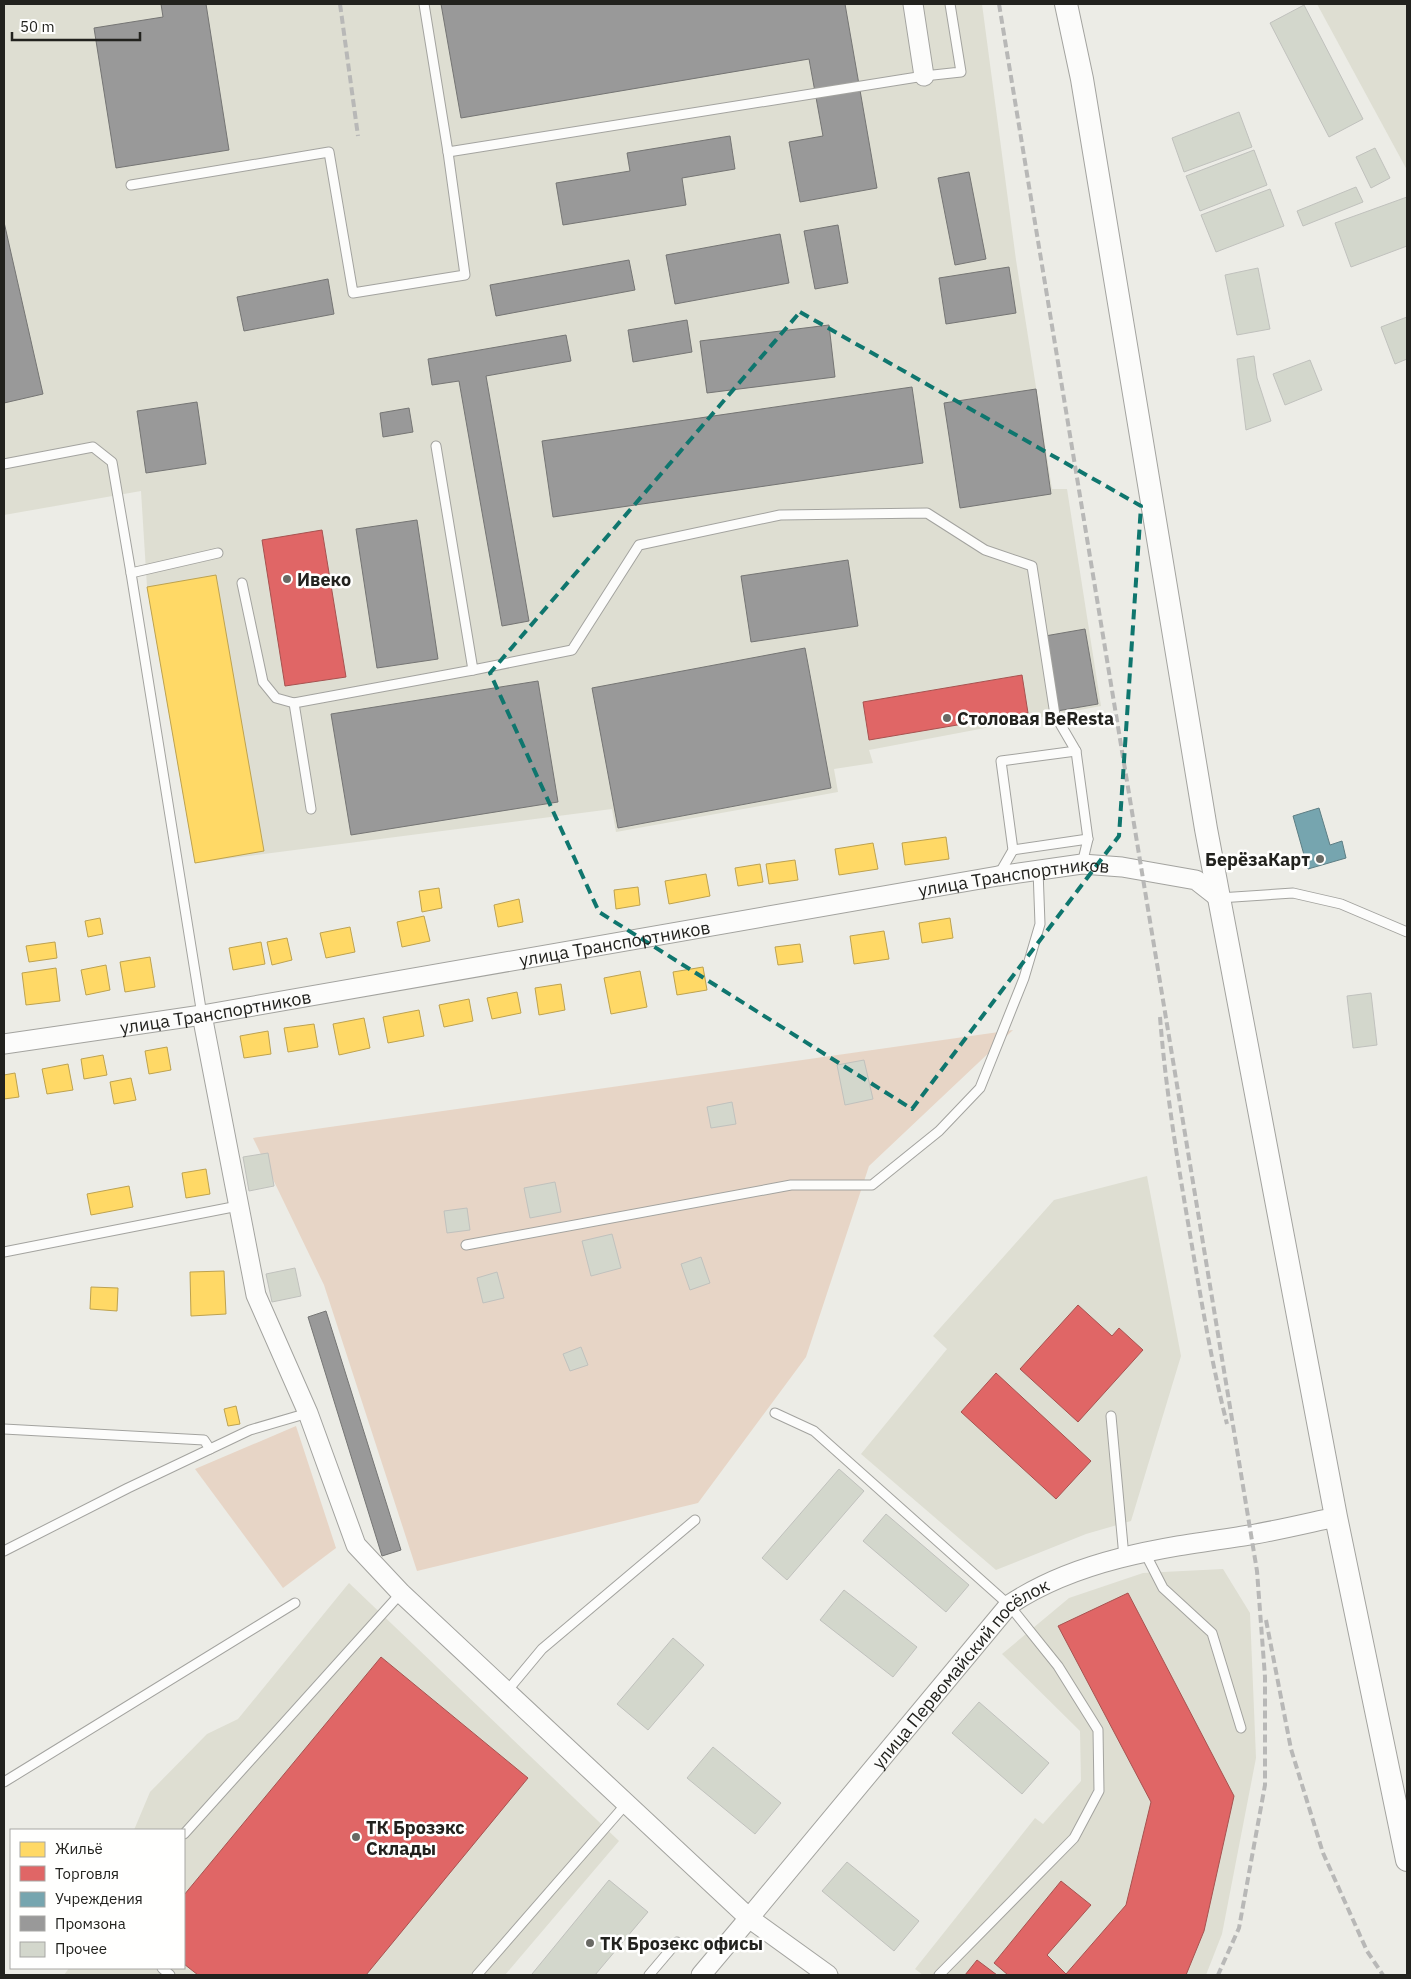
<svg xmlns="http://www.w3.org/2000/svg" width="1411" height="1979" viewBox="0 0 1411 1979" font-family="'IBM Plex Sans',sans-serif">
	<rect width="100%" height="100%" fill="#ecece6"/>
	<!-- built -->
	<g fill="#deded2">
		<polygon points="4,4 982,4 1016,260 1052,489 1067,489 1101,706 869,750 873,763 834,769 838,792 616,832 612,809 195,863 147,587 141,491 4,515"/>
		<polygon points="1317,4 1407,4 1407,170"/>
		<polygon points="1147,1176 1181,1356 1131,1521 1086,1534 996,1570 861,1454 947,1349 933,1336 1054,1200"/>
		<polygon points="1223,1569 1250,1613 1256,1758 1222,1934 1206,1975 923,1975 915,1969 1035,1818 1043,1824 1081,1781 1080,1731 1002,1654 1069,1598 1143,1573"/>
		<polygon points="349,1583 619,1841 505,1975 64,1975 69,1968 184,1968 184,1830 134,1830 150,1792 207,1734 238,1719"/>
	</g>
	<!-- green -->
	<g fill="#e7d5c6">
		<polygon points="1013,1030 869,1166 806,1357 698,1503 417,1571 324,1285 253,1138"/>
		<polygon points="296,1426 336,1548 283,1588 195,1469"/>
	</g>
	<!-- homes -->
	<g fill="#ffd966" stroke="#bda250">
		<polygon points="216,575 264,851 195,863 147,587"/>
		<polygon points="946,837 949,859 905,865 902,843"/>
		<polygon points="873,843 878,869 839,875 835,849"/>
		<polygon points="795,860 798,880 769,884 766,864"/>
		<polygon points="760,864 763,882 738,886 735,868"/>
		<polygon points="706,874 710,896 669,904 665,881"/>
		<polygon points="638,887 640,905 616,909 614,890"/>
		<polygon points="439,888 442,908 422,912 419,891"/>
		<polygon points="519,899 523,922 498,927 494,905"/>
		<polygon points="424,916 430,941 402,947 397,922"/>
		<polygon points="100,918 103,934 88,937 85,921"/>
		<polygon points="950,918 953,938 922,943 919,923"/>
		<polygon points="350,927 355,952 326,958 320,933"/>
		<polygon points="884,931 889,959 854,964 850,936"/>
		<polygon points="287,938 292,960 272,965 267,942"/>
		<polygon points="55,942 57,958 29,962 26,946"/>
		<polygon points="261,942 265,964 233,970 229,948"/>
		<polygon points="800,944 803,962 778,965 775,947"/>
		<polygon points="150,957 155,987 125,992 120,962"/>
		<polygon points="106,965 110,990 86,995 81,970"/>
		<polygon points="703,967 707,990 677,995 673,972"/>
		<polygon points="56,968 60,1001 26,1005 22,973"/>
		<polygon points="640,971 647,1007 611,1014 604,978"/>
		<polygon points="561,984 565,1010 539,1015 535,988"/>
		<polygon points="517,992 521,1013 492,1019 487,998"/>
		<polygon points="469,999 473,1021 444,1027 439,1005"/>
		<polygon points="419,1010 424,1036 388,1043 383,1017"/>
		<polygon points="364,1018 370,1048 339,1055 333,1024"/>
		<polygon points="314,1024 318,1047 288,1052 284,1028"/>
		<polygon points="268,1031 271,1054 244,1058 240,1036"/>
		<polygon points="167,1047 171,1070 149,1074 145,1051"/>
		<polygon points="103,1055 107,1075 84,1079 81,1059"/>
		<polygon points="68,1064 73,1090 47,1094 42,1069"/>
		<polygon points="15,1073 19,1097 4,1099 4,1075"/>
		<polygon points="131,1078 136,1100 114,1104 110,1082"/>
		<polygon points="206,1169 210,1194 186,1198 182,1173"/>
		<polygon points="129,1186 133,1207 91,1215 87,1194"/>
		<polygon points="224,1271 226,1314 191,1316 190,1272"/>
		<polygon points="91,1287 118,1288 117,1311 90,1309"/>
		<polygon points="236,1406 240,1424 228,1426 224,1409"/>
	</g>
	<!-- shops -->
	<g fill="#e06666" stroke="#a75250">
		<polygon points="322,530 346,677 285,686 262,540"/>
		<polygon points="1022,675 1028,713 869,740 863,702"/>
		<polygon points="1078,1305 1112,1336 1119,1328 1143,1350 1078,1422 1020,1369"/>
		<polygon points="996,1373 1091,1461 1056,1499 961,1412"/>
		<polygon points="1128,1593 1234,1796 1204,1931 1186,1975 1008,1975 994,1963 1061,1881 1091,1905 1047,1955 1066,1974 1126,1905 1151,1802 1058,1626"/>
		<polygon points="381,1657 528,1778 366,1975 198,1975 184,1964 184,1895"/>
		<polygon points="977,1960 997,1975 965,1975"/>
	</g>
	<!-- public -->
	<polygon fill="#76a5af" stroke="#5d7e84" points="1319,808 1330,845 1342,841 1346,858 1308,869 1293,816"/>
	<!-- industry -->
	<g fill="#999" stroke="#757574">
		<polygon points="161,4 206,4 229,150 116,168 94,28 163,17"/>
		<polygon points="441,4 845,4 877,188 800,202 789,142 823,136 809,59 461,118"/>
		<polygon points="730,136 735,169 682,178 686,205 563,225 556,183 630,171 627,153"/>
		<polygon points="969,172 986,259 955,265 938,178"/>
		<polygon points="4,222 43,394 4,403"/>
		<polygon points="838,225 848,283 815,289 804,231"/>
		<polygon points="780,234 789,283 675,304 666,255"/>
		<polygon points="629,260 635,290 496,316 490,285"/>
		<polygon points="1009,267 1016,313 946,324 939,278"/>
		<polygon points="328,279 334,314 244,331 237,297"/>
		<polygon points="687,320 692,352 633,362 628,330"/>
		<polygon points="829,325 835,377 707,393 700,341"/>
		<polygon points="566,335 571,361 486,376 529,621 502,626 459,381 432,385 428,359"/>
		<polygon points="912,387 923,463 553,517 542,441"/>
		<polygon points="1036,389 1051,494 960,508 944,403"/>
		<polygon points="197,402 206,464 146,473 137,411"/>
		<polygon points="409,408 413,432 383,437 380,413"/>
		<polygon points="417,520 438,659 377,668 356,529"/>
		<polygon points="848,560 858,626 751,642 741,576"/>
		<polygon points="1085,629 1098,704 1057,711 1045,636"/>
		<polygon points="805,648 831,788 618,828 592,688"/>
		<polygon points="538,681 558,802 351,835 331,714"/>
		<polygon points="326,1311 401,1550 382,1556 308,1317"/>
	</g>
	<!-- building -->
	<g fill="#d3d7cc" stroke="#c0c1bd">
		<polygon points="1304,5 1363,119 1329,137 1270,23"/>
		<polygon points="1239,112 1252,147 1184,172 1172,138"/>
		<polygon points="1375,148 1390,178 1371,188 1356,157"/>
		<polygon points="1254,150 1267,185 1200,211 1186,176"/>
		<polygon points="1356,187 1363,202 1303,226 1297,211"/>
		<polygon points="1270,189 1284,226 1216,252 1201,215"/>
		<polygon points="1407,197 1407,246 1351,267 1335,223"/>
		<polygon points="1258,268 1270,329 1237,335 1225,275"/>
		<polygon points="1407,317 1407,359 1395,364 1381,327"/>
		<polygon points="1254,356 1257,378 1271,421 1246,430 1237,359"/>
		<polygon points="1310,360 1322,390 1285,405 1273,374"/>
		<polygon points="1371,993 1377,1045 1353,1048 1347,996"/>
		<polygon points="864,1060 873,1099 845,1105 837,1065"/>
		<polygon points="732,1102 736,1124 711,1128 707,1107"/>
		<polygon points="268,1153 274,1186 249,1191 243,1157"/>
		<polygon points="555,1182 561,1212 530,1218 524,1188"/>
		<polygon points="467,1208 470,1230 447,1233 444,1211"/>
		<polygon points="612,1234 621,1268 591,1276 582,1241"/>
		<polygon points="701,1257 710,1283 690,1290 681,1264"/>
		<polygon points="295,1268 301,1296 272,1302 266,1274"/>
		<polygon points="497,1272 504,1298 483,1303 477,1278"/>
		<polygon points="581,1347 588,1365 570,1371 563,1354"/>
		<polygon points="839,1469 864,1491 787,1580 762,1558"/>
		<polygon points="886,1514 969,1585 946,1612 863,1541"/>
		<polygon points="844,1590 917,1647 893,1677 820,1620"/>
		<polygon points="673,1638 704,1665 648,1730 617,1704"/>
		<polygon points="979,1702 1049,1763 1022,1794 952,1733"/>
		<polygon points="713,1747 781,1803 755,1834 687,1778"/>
		<polygon points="847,1862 919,1921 894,1951 822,1891"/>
		<polygon points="609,1880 648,1912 595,1975 533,1975 532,1974"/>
	</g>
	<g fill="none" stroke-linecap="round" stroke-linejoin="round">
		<!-- service casing -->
		<g stroke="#a3a39f" stroke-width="11">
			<g id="service">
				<polyline points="424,4 448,152 924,76 961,72 950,4"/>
				<polyline points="131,185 329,152 353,293 465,275 448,152"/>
				<polyline points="436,446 473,670 572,650 639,545 780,515 927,513 985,550 1032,566 1055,715 1076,751 1088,839 1082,864"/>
				<polyline points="4,464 93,447 112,462 131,573 202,1015"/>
				<polyline points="131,573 218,553"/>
				<polyline points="242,583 263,682 276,698 294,703 473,670"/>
				<polyline points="294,703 311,809"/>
				<polyline points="1013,850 1088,839"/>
				<polyline points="998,876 1013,850 1001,761 1076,751"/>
				<polyline points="1219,898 1293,893 1341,904 1407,932"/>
				<polyline points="466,1245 791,1185 872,1185 939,1131 980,1088 1024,978 1040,924 1038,870"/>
				<polyline points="4,1252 238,1206"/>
				<polyline points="775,1413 814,1431 1009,1605 1058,1666 1098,1730 1099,1791 1074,1838 939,1975"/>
				<polyline points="1111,1416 1124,1557"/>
				<polyline points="4,1429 204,1440 210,1449"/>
				<polyline points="4,1551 128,1488 250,1430 308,1413"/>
				<polyline points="1145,1553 1163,1588 1212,1633 1241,1728"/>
				<polyline points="507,1691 542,1649 695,1520"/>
				<polyline points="4,1782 295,1603"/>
				<polyline points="184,1834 401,1593"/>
				<polyline points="162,1968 170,1975"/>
				<polyline points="477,1975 626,1804"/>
				<polyline points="649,1975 677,1942"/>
			</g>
		</g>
		<!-- minor casing -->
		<g stroke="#a3a39f" stroke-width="21">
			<g id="minor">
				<polyline points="913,4 924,76"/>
				<polyline points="202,1015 256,1295 308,1413 356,1545 401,1593 749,1918 701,1975"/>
				<path id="s1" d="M 4,1044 L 202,1015 L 998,876 L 1082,864 L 1122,867 L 1196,880 L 1219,898"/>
				<path id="s2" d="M 828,1975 L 749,1918 L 1009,1605 C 1079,1558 1168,1547 1250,1535 C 1279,1530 1308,1523 1336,1517"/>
			</g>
		</g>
		<!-- tertiary casing -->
		<g stroke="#a3a39f" stroke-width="24">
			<polyline id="tertiary" points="1066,4 1082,79 1206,829 1336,1517 1407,1860"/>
		</g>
		<!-- service -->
		<use href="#service" stroke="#fcfcfb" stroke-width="9"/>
		<!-- minor -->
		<use href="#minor" stroke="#fcfcfb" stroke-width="19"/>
		<!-- tertiary -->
		<use href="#tertiary" stroke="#fcfcfb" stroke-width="22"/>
		<!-- rail -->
		<g stroke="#b8b8b7" stroke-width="4" stroke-dasharray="8 4" stroke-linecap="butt">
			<polyline points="340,4 358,136"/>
			<polyline points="999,4 1257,1571 1265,1677 1265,1785 1239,1928 1218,1975"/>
			<path d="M 1160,1017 C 1166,1094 1179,1170 1192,1246 C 1202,1305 1212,1365 1227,1424"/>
			<polyline points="1266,1620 1291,1749 1323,1853 1367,1951 1383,1975"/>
		</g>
	</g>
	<!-- marked area -->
	<path fill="none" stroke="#0f766e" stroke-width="4" stroke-dasharray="10 6" stroke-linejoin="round" d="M 800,312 L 1141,506 L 1119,836 L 912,1109 L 599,912 L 490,673 Z"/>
	<!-- markers -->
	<g fill="#696964" stroke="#fffffe" stroke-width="2">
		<circle cx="287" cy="579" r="5"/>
		<circle cx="947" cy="718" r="5"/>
		<circle cx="1320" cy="859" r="5"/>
		<circle cx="356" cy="1837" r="5"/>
		<circle cx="590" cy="1943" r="5"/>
	</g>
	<g text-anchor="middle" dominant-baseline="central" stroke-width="5" stroke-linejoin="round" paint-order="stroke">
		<!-- poi labels -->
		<g font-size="18" font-weight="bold" fill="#22221e" stroke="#fffffe" text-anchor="start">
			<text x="297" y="579">Ивеко</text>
			<text x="957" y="718">Столовая BeResta</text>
			<text x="1310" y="859" text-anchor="end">БерёзаКарт</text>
			<text x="366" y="1827">ТК Брозэкс<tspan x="366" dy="21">Склады</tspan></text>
			<text x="600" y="1943">ТК Брозекс офисы</text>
		</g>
		<!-- street labels -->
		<g font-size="18" fill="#22221e" stroke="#fffffe">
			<text stroke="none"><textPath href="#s1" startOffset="1024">улица Транспортников</textPath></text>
			<text stroke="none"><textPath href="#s1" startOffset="619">улица Транспортников</textPath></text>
			<text stroke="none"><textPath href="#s1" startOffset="214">улица Транспортников</textPath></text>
			<text stroke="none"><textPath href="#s2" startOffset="422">улица Первомайский посёлок</textPath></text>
		</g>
	</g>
	<!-- border -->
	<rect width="1411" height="1979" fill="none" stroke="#22221e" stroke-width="10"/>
	<!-- legend -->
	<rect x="10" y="1829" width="175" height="140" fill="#fffffe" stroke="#a7a7a4"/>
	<rect x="20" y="1842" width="25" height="15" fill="#ffd966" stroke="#a7a7a4"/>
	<text x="55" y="1854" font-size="15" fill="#22221e">Жильё</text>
	<rect x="20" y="1866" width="25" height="15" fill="#e06666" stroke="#a7a7a4"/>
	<text x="55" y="1879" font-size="15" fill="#22221e">Торговля</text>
	<rect x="20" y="1892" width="25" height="15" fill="#76a5af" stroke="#a7a7a4"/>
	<text x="55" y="1904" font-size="15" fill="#22221e">Учреждения</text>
	<rect x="20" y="1916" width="25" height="15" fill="#999999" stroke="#a7a7a4"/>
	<text x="55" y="1929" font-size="15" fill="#22221e">Промзона</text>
	<rect x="20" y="1942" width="25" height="15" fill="#d3d7cc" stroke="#a7a7a4"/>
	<text x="55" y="1954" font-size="15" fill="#22221e">Прочее</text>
	<!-- scale -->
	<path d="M12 32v8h128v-8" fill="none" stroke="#22221e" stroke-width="2.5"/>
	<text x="20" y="32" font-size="15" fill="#22221e" stroke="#fffffe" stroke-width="4" paint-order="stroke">50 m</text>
</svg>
